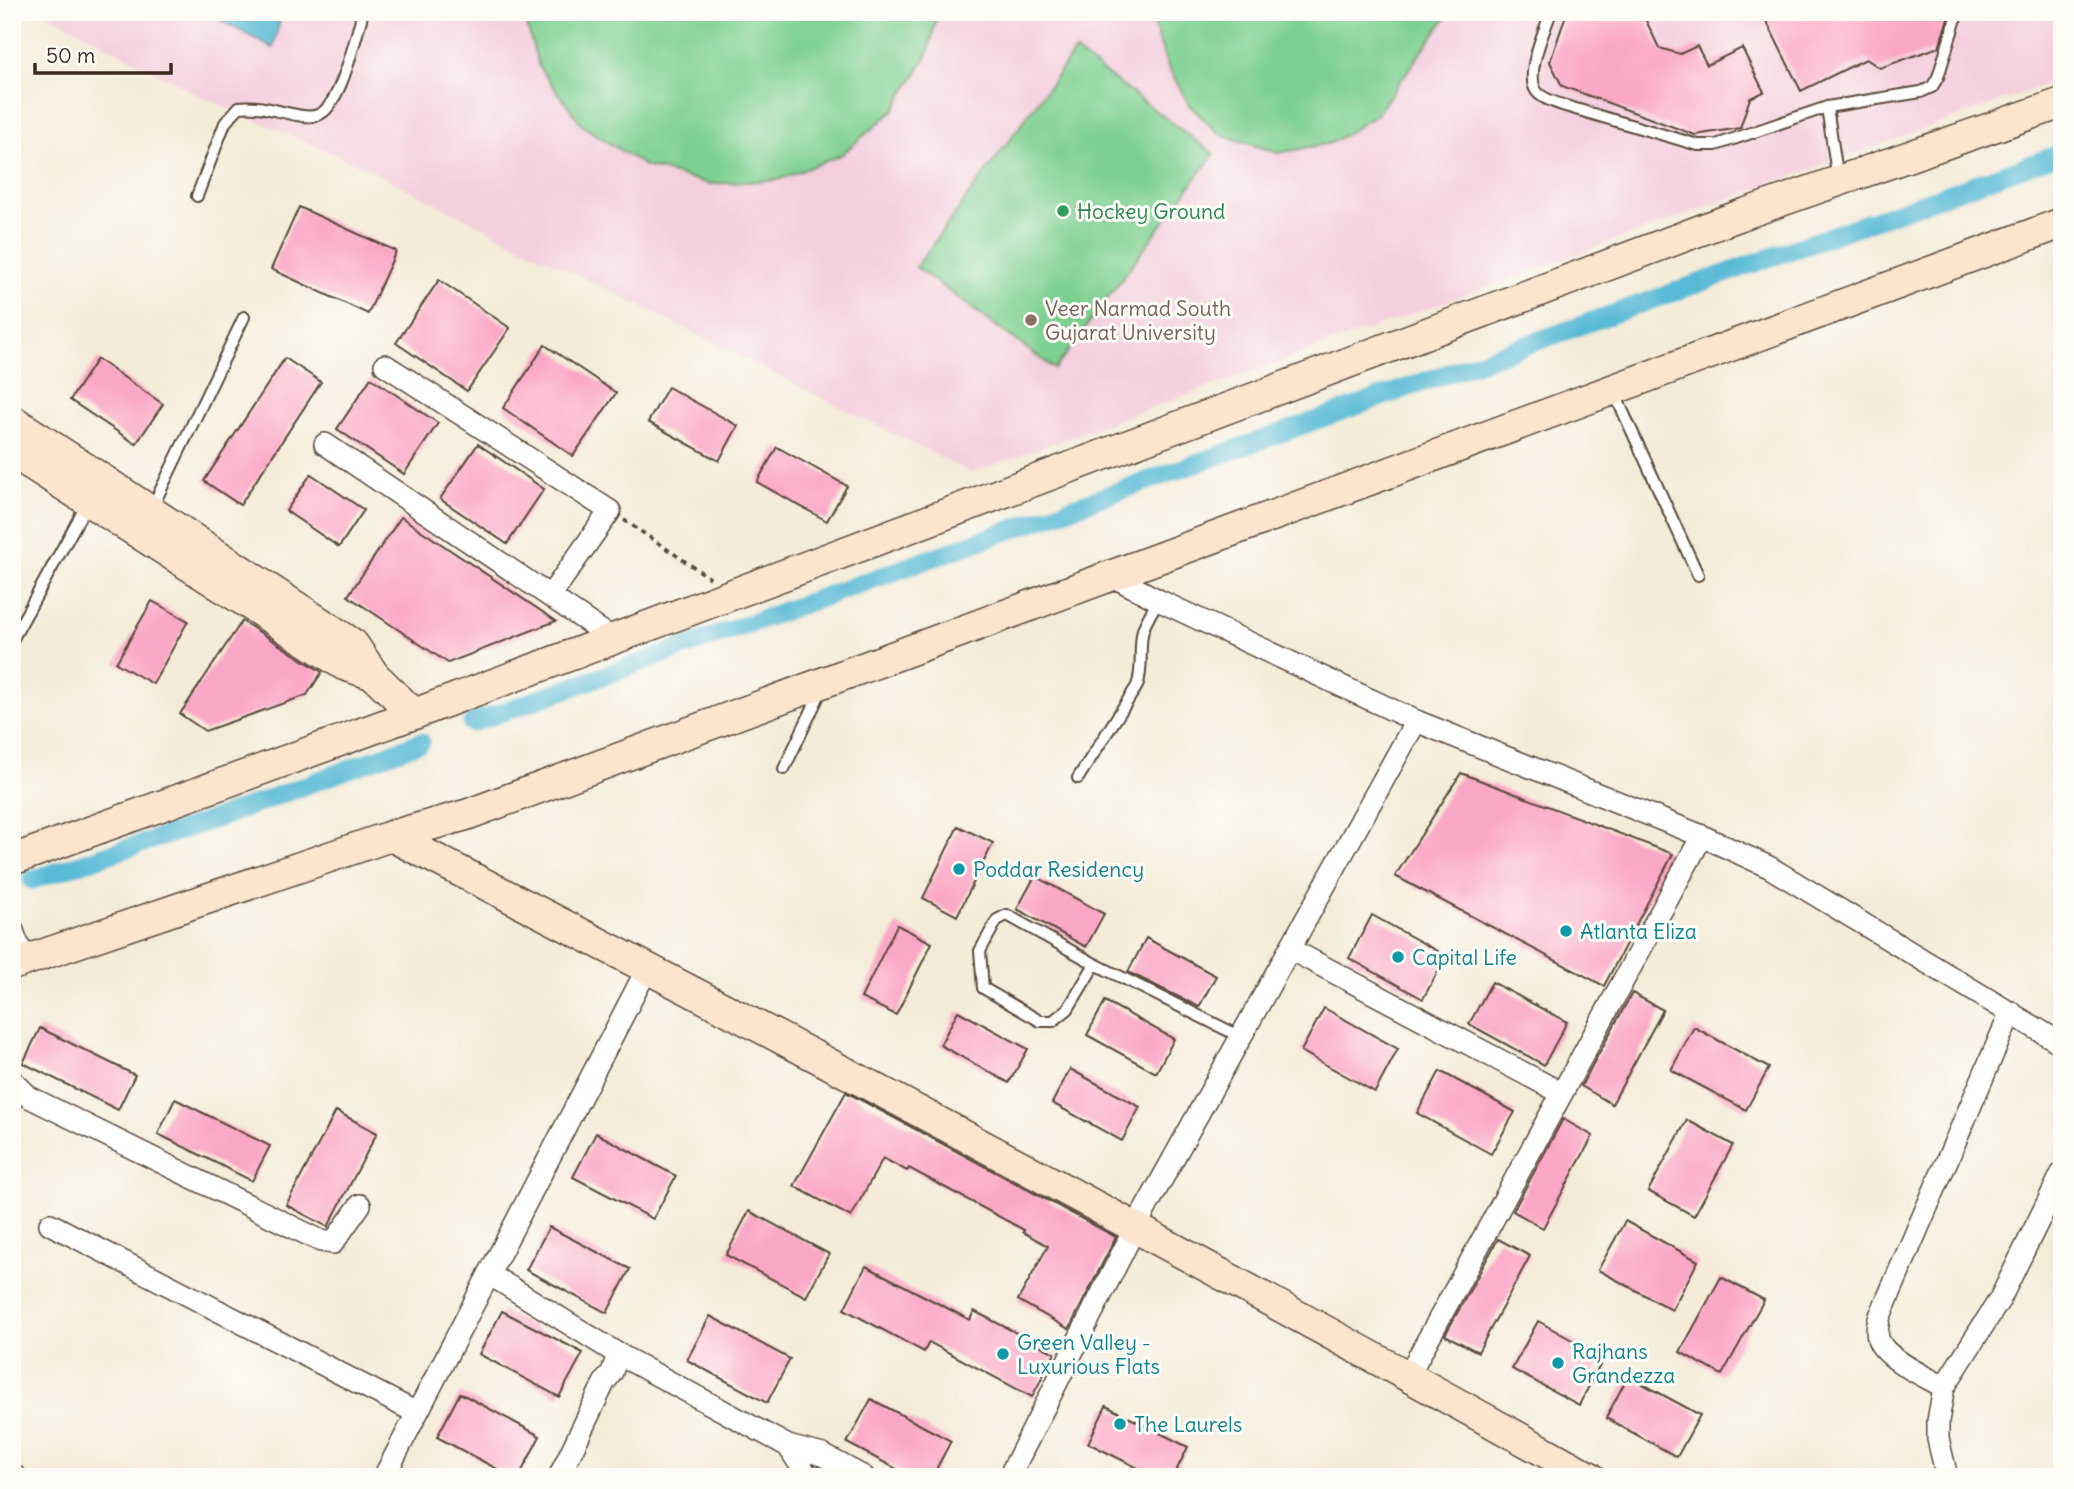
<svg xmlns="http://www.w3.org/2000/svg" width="2074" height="1489" viewBox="0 0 2074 1489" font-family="Delius,sans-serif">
	<rect width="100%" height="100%" fill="#fdfcf7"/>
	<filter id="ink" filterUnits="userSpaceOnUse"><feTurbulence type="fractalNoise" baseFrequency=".0143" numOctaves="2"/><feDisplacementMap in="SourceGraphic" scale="14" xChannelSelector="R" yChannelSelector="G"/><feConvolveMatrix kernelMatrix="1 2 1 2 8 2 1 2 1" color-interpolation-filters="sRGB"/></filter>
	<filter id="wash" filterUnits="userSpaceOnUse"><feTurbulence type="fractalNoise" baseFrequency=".00686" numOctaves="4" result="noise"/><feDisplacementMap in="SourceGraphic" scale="28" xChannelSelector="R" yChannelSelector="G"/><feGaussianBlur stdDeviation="1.57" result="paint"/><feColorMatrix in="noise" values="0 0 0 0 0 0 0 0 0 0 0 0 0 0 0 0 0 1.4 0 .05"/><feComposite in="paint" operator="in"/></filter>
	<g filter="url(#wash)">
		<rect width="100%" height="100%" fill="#f4ecd8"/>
		<!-- built -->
		<polygon fill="#f4cfde" points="44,12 2062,12 2062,79 971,473 364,167 202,97"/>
		<!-- green -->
		<g fill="#7ed092" stroke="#5c7d58" stroke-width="2">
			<polygon points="523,12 938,12 928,54 893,111 841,155 778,180 710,184 645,166 583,126 539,67"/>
			<polygon points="1150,12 1450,12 1376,115 1331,143 1278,153 1219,134 1190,106 1167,65"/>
			<polygon points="1075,51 1214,154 1055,369 916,267"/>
		</g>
		<!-- water -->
		<polygon fill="#56b9d5" stroke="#48727a" stroke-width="2" points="205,12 282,12 273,48"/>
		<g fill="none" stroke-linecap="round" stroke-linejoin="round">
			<!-- canal -->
			<g stroke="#56b9d5" stroke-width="19">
				<polyline points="472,723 2062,153"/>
				<polyline points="32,880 224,816 421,742"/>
			</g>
		</g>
		<g id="blocks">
			<!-- building -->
			<g fill="#fba7c6">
				<polygon points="1567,12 1642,12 1659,48 1680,54 1697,46 1707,65 1742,48 1764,92 1750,98 1740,128 1695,135 1562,86 1550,62"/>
				<polygon points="1762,12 1950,12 1939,47 1880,68 1866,59 1801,91"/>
				<polygon points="299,207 396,251 368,314 271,269"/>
				<polygon points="439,280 510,328 467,391 396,343"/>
				<polygon points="545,345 616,393 573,456 503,408"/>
				<polygon points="285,358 321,382 240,505 204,481"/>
				<polygon points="97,359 163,404 136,444 70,400"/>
				<polygon points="371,378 438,423 404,474 337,429"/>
				<polygon points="668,387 738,426 719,461 648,422"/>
				<polygon points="478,444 544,489 507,544 440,499"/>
				<polygon points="777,447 847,486 827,521 757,482"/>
				<polygon points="311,474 364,510 339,547 286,511"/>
				<polygon points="401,517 556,621 448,663 348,596"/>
				<polygon points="152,601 188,621 153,684 116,663"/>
				<polygon points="242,621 322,672 307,695 205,731 180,714"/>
				<polygon points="1461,773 1673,854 1604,986 1395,876"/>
				<polygon points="958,826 993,843 957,916 923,898"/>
				<polygon points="1035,876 1104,914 1086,947 1017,909"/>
				<polygon points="1372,915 1446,956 1423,999 1349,958"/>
				<polygon points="897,925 932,943 896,1015 861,998"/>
				<polygon points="1146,938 1216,976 1199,1007 1128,972"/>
				<polygon points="1492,982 1567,1022 1544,1065 1469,1024"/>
				<polygon points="1632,993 1663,1010 1612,1104 1581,1086"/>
				<polygon points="1105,1001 1174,1039 1156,1073 1087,1035"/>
				<polygon points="1324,1008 1398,1049 1375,1092 1301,1051"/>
				<polygon points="958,1011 1028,1049 1009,1083 940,1045"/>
				<polygon points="1694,1027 1769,1068 1746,1110 1671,1070"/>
				<polygon points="40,1028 135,1075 118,1110 23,1063"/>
				<polygon points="1070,1069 1140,1107 1122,1141 1052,1103"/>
				<polygon points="1440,1071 1515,1112 1491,1154 1417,1113"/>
				<polygon points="846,1092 1116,1237 1069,1329 1018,1300 1048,1246 1023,1232 1024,1230 909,1168 907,1171 883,1158 851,1217 794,1186"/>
				<polygon points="175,1099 270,1146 252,1181 158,1134"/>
				<polygon points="336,1111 377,1133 328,1227 286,1205"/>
				<polygon points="1563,1119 1593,1136 1543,1228 1513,1211"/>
				<polygon points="1687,1120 1733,1145 1694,1216 1648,1191"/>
				<polygon points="596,1133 676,1176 653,1219 573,1177"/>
				<polygon points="749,1211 829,1254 806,1297 726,1255"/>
				<polygon points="1625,1221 1698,1261 1672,1310 1598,1270"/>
				<polygon points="549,1227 630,1269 607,1313 526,1270"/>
				<polygon points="1498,1239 1530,1256 1478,1352 1445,1335"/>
				<polygon points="866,1266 970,1320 974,1311 1055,1353 1032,1397 929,1342 924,1352 844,1309"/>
				<polygon points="1721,1277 1764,1300 1722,1375 1680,1352"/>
				<polygon points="502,1311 583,1353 559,1397 479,1354"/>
				<polygon points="710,1316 790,1359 767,1403 687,1360"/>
				<polygon points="1538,1321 1604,1358 1579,1405 1512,1369"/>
				<polygon points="1628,1376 1700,1415 1677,1457 1606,1418"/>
				<polygon points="460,1393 540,1436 519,1477 512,1477 437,1437"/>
				<polygon points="871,1399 951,1441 932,1477 912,1477 847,1443"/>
				<polygon points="1106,1406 1188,1447 1173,1477 1156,1477 1088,1443"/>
			</g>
		</g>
	</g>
	<g filter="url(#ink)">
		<use href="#blocks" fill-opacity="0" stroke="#57473a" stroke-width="2"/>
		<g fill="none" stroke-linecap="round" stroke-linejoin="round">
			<!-- lane casing -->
			<g stroke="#57473a" stroke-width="14">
				<g id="lane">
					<path d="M 1551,12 C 1544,32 1524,75 1537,92 C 1543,99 1554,102 1562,105 L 1698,145 L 1716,145 L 1827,107 L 1921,92 L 1932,87 L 1938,77 L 1958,12"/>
					<polyline points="1827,107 1838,180"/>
					<path d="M 197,196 L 225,123 L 239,107 C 260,104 281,113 303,116 C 310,117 317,117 323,112 C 342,98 356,36 363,12"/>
					<polyline points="1613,390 1698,575"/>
					<polyline points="151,510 244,317"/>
					<polyline points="12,640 87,504"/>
					<polyline points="784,769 822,689"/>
					<path d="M 1078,778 L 1137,686 C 1144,667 1138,649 1143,630 C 1146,620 1154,609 1158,600"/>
					<polyline points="1095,964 1068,1009 1053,1021 1040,1021 983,988 980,951 997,920 1007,915 1095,964 1241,1037"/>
				</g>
			</g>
			<!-- street casing -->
			<g stroke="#57473a" stroke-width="24">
				<g id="street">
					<polyline points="385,365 610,511 550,596"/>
					<polyline points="325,444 613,639"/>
					<polyline points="1112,576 1158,600 1416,721 1702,836 1769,867 2062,1044"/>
					<polyline points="12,928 24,961"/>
					<polyline points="1290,949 1550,1087"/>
					<polyline points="12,1080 29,1097 321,1241 333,1243 360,1205"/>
					<polyline points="50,1224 417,1413"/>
					<polyline points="489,1274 618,1354"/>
					<polyline points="1408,1376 1702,836"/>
					<path d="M 1944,1387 C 1926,1377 1883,1358 1878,1338 C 1876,1330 1878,1323 1880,1316 L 2011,1012"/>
					<polyline points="788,1446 808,1477"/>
					<polyline points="12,1475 16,1477"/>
					<polyline points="384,1477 648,967"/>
					<polyline points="559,1477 604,1383 612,1372 618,1354 788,1446 823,1455 864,1477"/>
					<polyline points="1009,1477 1136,1226 1416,721"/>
					<polyline points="1947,1477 1938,1439 1938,1421 1944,1387 2000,1299 2062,1173"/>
				</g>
			</g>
			<!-- secondary casing -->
			<g stroke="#57473a" stroke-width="33">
				<g id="secondary">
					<polyline points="12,420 353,644 374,675 414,714"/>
					<polyline points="12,452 344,665 374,675"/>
					<path d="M 391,836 C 795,1042 1194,1257 1590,1477"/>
					<polyline points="12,860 414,714 1741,215 2062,103"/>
					<polyline points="12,965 391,836 466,815 2062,223"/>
				</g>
			</g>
			<!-- path -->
			<polyline stroke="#57473a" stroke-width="3.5" stroke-dasharray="5 5" stroke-linecap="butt" points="624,520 710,578"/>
			<!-- lane -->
			<use href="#lane" stroke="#fff" stroke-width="10"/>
			<!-- street -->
			<use href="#street" stroke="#fff" stroke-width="21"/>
			<!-- secondary -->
			<use href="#secondary" stroke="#fbe5cf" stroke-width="30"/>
		</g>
	</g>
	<!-- markers -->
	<circle fill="#2e9e5b" stroke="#fdfcf7" stroke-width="2.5" cx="1063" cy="211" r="7"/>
	<circle fill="#8d6e63" stroke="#fdfcf7" stroke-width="2.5" cx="1031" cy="320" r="7"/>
	<g fill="#0f9aa8" stroke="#fdfcf7" stroke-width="2.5">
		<circle cx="959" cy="869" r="7"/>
		<circle cx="1566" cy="931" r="7"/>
		<circle cx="1398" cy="957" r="7"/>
		<circle cx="1003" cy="1354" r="7"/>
		<circle cx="1558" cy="1363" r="7"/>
		<circle cx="1120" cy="1424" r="7"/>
	</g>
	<g text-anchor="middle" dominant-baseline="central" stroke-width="6" stroke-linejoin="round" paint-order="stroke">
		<!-- leisure labels -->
		<g font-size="21" fill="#27864d" stroke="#fdfcf7" text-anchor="start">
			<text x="1077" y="211">Hockey Ground</text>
		</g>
		<!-- education labels -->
		<g font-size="21" fill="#785e54" stroke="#fdfcf7" text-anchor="start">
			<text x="1045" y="308">Veer Narmad South<tspan x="1045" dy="24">Gujarat University</tspan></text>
		</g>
		<!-- culture labels -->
		<g font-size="21" fill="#0d838f" stroke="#fdfcf7" text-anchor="start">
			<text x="973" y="869">Poddar Residency</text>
			<text x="1580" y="931">Atlanta Eliza</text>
			<text x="1412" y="957">Capital Life</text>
			<text x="1017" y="1342">Green Valley -<tspan x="1017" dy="24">Luxurious Flats</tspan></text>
			<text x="1572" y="1351">Rajhans<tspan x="1572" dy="24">Grandezza</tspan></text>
			<text x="1134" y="1424">The Laurels</text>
		</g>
	</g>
	<!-- margin -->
	<rect width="2074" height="1489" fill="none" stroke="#fdfcf7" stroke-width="42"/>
	<!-- scale -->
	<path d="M35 63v10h136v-10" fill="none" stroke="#3b2a1e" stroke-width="3.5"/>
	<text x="46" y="63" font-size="21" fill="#3b2a1e" stroke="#fdfcf7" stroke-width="5" paint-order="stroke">50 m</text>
</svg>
